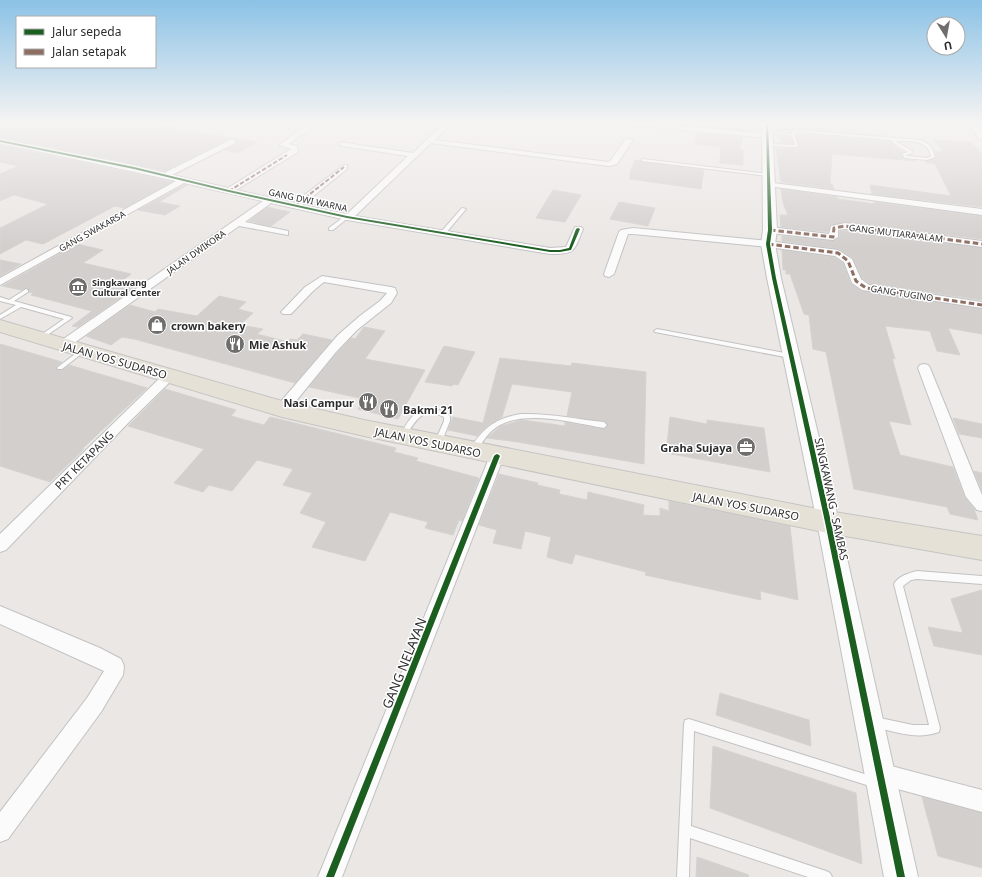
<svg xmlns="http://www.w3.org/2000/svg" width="982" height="877" viewBox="0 0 982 877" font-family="'Noto Sans',sans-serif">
	<rect width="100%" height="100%" fill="#eae7e4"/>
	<!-- building -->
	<g fill="#d2cfcd" stroke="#d5d3d0">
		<polygon points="0,123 145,123 151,125 154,124 174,128 172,129 231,138 164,171 0,138"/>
		<polygon points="717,123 730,123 746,125 744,130 715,128"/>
		<polygon points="774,123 826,123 830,131 884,136 796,128 790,132 777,131"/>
		<polygon points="697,133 743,137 739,150 743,150 743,165 720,163 721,147 695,144"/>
		<polygon points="797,134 890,141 895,147 904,152 901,154 904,159 915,161 832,154 830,184 832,184 834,189 781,182 776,149 799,148 796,135"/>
		<polygon points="778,135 791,137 793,143 781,143"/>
		<polygon points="234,138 257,142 238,153 224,150 236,144 237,141"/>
		<polygon points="934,140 971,142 982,154 982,207 872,194 870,185 951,196 935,164 927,163 925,161 936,158 935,151 944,152"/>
		<polygon points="0,145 155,178 172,182 124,208 115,206 43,244 26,240 0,254 0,228 48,204 14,195 0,201 0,174 18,166 0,162"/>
		<polygon points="635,160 704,170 701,189 630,179 630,173"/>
		<polygon points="184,185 187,185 159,202 180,206 165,215 138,210"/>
		<polygon points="781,189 837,197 838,199 875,204 874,202 982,216 982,239 845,222 831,225 828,232 781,227 780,215 788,215 783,203"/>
		<polygon points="553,190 581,195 565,222 536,218"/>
		<polygon points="619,202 655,208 648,226 610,219"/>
		<polygon points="267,207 290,212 271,226 249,221"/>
		<polygon points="840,231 845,231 982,248 982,300 870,284 862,278 853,258 839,249 782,241 782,236 833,241 839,238"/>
		<polygon points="77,244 103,250 83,263 131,274 122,281 140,284 78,327 72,326 92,311 31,295 33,293 29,292 27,288 21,290 2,286"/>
		<polygon points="782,250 834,257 843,263 851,284 862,291 982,309 982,334 948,328 960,355 937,351 930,331 885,326 895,359 892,358 911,425 889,421 900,455 953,467 965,498 974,509 978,520 950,514 947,507 854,489 826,352 813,349 809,315 804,314 790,274 786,274 786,270 783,270"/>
		<polygon points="0,260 21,264 0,276"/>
		<polygon points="219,296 246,302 238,309 253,313 240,325 263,329 257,334 288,342 290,339 297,340 303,334 332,340 295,383 134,339 122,337 111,345 86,336 130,305 155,312 158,309 197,316"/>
		<polygon points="364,327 385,331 365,359 425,370 398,419 358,409 364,399 309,387 337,353 351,338 355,339"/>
		<polygon points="0,344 62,362 56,367 58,370 63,370 69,365 147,388 82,449 84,449 50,482 0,466"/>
		<polygon points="444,346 475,352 458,385 454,384 452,386 425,382"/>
		<polygon points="500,358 571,366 572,363 646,372 644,464 518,442 487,438 501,426 522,420 565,426 565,422 605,429 608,425 604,421 567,416 572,392 512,384 502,417 490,424 477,436 448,430 453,417 483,423"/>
		<polygon points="165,389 236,410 231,416 264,425 270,417 396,448 394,452 418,458 416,461 479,478 462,521 459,520 453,535 425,528 428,522 390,512 365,561 312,547 326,522 300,513 312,493 283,485 293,469 257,460 232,491 209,485 203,492 174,483 204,449 128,426"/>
		<polygon points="670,417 707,424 707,420 764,428 770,472 666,453"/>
		<polygon points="953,418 982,424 982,438 959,434"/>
		<polygon points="974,471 982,473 982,491"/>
		<polygon points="499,474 538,483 537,485 560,490 559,494 587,500 588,492 644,505 643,515 660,516 660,508 669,511 669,501 790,526 798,600 760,591 761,600 645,575 646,572 575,554 572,564 560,561 547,557 551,537 525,531 521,549 493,543 497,530 479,525"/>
		<polygon points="982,590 982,655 934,646 928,627 963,633 951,599"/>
		<polygon points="720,693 809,720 811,746 716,715"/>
		<polygon points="713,746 856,793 862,864 710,808"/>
		<polygon points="922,797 982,813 982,868 938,856"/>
		<polygon points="697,857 749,875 748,877 696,877"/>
	</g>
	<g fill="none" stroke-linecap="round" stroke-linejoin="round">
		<!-- lane casing -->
		<g stroke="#c3c2c2" stroke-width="2">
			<g id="lane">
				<polygon points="148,123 153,123 151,124"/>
				<path d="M 796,130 L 920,140 C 929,143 933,148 935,157 L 927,160 L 905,158 L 902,154 L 908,152 L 895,144 L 891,140 L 797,132 L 794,134 L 798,147 L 769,146 L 767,145 L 769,144 L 795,145 L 792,136 L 766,132 L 768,131 L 790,134 ZM 895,141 C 908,141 928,139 931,156 L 927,158 L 907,156 L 906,155 L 912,153 L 912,151 Z"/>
				<polygon points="643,159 769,174 771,175 769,176 642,161 641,160"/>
				<polygon points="462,208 466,209 445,234 441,234 441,232"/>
				<polygon points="345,216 349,217 333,230 329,230 329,228"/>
				<polygon points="26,289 28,290 28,292 14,301 71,317 72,318 40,340 37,338 38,337 64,319 21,307 0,319 0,315 16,305 0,301 0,297 9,300"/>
				<polygon points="657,329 790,354 793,356 790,358 655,332 654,331"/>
				<polygon points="83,348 85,349 86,350 85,351 62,369 58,369 57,368 58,367"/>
				<path d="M 426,409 L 444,411 L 450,416 L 450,421 L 440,446 L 436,446 L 434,444 L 444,421 L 444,417 C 423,405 414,422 405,438 L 403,439 L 400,436 C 407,423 411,413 426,409 Z"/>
				<path d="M 521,414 C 549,413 576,419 604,422 L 607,425 L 604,428 C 574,423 528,410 500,425 C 489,431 482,442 476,452 L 470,452 L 469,450 C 483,428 496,418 521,414 Z"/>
				<path d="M 917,571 L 982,576 L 982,584 L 917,579 L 911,580 L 903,586 L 940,728 L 939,732 C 917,740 896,732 875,727 L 871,726 L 870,722 L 871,718 L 875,717 L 913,725 L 929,725 L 894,584 C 898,576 909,573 917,571 Z"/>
				<polygon points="689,719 877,778 878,782 877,786 873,787 694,731 691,826 826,871 830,873 832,877 808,877 690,838 689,877 677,877 684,724 685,720"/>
			</g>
		</g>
		<!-- street casing -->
		<g stroke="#c3c2c2" stroke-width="2">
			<g id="street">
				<path d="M 310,123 L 317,123 L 289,144 L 297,146 L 298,152 L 236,190 L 294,203 L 344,165 L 347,165 L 347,169 L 302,205 L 347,214 L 408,156 L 342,146 L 338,144 L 339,142 L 413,153 L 444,123 L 451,123 L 435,140 L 608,162 L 611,160 L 626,138 L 633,140 L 617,164 L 609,166 L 431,143 L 355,216 L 550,248 L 566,247 L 575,227 L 581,227 L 583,229 C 574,251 576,254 550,254 L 347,220 L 271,203 L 245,222 L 288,231 L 288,235 L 239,226 L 67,348 L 59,348 L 57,345 L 59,342 L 263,201 L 184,183 L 0,285 L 0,278 L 176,181 L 0,143 L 0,139 L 164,173 L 232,139 L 236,141 L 235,143 L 172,175 L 228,188 L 291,149 L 279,145 Z"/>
				<polygon points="629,123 651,123 768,134 772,136 768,138 632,125"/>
				<polygon points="969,123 975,123 982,132 982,139 979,139"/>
				<polygon points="765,182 982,209 982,215 768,186 765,186"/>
				<polygon points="845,223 982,241 982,247 845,229 838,230 838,237 833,240 770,233 765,230 770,227 829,234 831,226"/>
				<polygon points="633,228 768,241 838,250 852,259 861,279 869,285 982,302 982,308 862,290 852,283 844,262 835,256 768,247 633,234 628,234 614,274 609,277 605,276 604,274 619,232 621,230"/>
				<polygon points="322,276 391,287 395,288 397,293 391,303 357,330 336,352 287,412 282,414 277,412 275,409 277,406 338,335 361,315 380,301 387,293 324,282 313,291 291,314 283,314 281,312 283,310 305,287"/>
				<polygon points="924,364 928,365 930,368 982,495 982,511 977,510 966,497 918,368 920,365"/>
				<polygon points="169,372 173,373 175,376 173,379 130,421 6,550 0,552 0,534 165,373"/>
				<polygon points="497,450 502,452 504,456 342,877 318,877 490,456 492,452"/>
				<polygon points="0,606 100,648 121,659 124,666 123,675 101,712 8,839 0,842 0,812 87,698 104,671 0,624"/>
				<polygon points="880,763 982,790 982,812 872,782 869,774 872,766"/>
			</g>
		</g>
		<!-- secondary casing -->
		<g stroke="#c3c2c2" stroke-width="2">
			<polygon id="secondary" points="762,123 772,123 777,230 775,244 781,278 839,522 918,877 884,877 817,522 767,278 761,244 763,230"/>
		</g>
		<!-- primary casing -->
		<g stroke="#c6c4c3" stroke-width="2">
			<polygon id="primary" points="0,320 282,401 364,420 828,511 982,536 982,560 828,533 364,436 282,417 0,332"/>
		</g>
		<!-- lane -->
		<use href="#lane" fill="#fcfbfb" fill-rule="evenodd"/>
		<!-- street -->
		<use href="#street" fill="#fcfbfb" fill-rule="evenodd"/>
		<!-- secondary -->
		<use href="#secondary" fill="#fcfbfb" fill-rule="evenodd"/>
		<!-- primary -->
		<use href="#primary" fill="#e6e1d7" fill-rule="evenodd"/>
		<!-- quiet-far1 -->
		<g stroke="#8d6e63" stroke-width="2" stroke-dasharray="4.5 2" stroke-linecap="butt">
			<polyline points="229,191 287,155"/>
			<polyline points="295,206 344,167"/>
		</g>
		<!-- quiet -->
		<g stroke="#8d6e63" stroke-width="3" stroke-dasharray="5.5 3" stroke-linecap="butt">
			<polyline points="770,230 833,237 834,228 845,226 982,244"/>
			<polyline points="768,244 838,253 848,261 856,281 866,288 982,305"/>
		</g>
		<!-- cycleway casing -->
		<g stroke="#fff" stroke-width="3">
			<g id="cycleway">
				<polygon points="766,123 768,123 772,230 770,244 776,278 831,522 905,877 897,877 825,522 772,278 766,244 768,230"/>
				<polygon points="0,140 134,167 229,190 347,216 550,250 560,250 569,248 576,229 578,228 580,229 571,250 560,252 550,252 347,218 229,192 134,169 0,142"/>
				<polygon points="497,454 499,455 500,456 334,877 326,877 494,456 495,455"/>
			</g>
		</g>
		<!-- cycleway -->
		<use href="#cycleway" fill="#1b5e20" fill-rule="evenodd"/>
	</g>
	<!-- sky -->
	<linearGradient id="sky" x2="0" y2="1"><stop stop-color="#8bc2e6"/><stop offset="0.5" stop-color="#f6f4f3"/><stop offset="1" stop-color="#f6f4f3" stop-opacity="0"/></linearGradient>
	<rect width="982" height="246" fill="url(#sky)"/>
	<!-- icons -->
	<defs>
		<g id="museum-disc" transform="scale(1)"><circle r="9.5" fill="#6f6e6d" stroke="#fff"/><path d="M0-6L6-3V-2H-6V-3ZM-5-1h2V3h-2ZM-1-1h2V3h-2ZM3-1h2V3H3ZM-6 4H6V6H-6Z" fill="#fff"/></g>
		<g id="shop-disc" transform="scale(1)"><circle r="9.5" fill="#6f6e6d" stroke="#fff"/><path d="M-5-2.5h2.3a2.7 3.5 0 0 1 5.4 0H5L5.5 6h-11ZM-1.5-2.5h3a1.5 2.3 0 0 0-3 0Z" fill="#fff"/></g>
		<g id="restaurant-disc" transform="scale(1)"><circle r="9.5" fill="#6f6e6d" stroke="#fff"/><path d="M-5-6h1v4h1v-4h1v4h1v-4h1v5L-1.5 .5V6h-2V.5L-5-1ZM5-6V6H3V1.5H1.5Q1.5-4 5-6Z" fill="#fff"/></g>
		<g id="office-disc" transform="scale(1)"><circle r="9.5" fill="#6f6e6d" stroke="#fff"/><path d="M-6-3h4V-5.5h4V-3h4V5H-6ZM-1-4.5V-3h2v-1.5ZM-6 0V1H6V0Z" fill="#fff"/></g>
	</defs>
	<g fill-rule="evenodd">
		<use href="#museum-disc" x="78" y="287"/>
		<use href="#shop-disc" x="157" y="325"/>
		<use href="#restaurant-disc" x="235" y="344"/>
		<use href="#restaurant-disc" x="368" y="402"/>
		<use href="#restaurant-disc" x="389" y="409"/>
		<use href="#office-disc" x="746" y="447"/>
	</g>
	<g text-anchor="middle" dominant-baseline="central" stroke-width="3" stroke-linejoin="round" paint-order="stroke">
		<!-- far-street labels -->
		<g font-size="9" fill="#2d2d2d" stroke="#fff">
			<text transform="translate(308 200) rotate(12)">GANG DWI WARNA</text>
			<text transform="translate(92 231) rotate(-29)">GANG SWAKARSA</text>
			<text transform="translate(896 233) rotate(7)">GANG MUTIARA ALAM</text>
			<text transform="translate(196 252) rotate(-35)">JALAN DWIKORA</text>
			<text transform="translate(902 293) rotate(9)">GANG TUGINO</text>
		</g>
		<!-- far-poi labels -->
		<g font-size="9" font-weight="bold" fill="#2d2d2d" stroke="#fff" text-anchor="start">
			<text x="92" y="282">Singkawang<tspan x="92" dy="10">Cultural Center</tspan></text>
		</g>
		<!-- poi labels -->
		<g font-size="11" font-weight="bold" fill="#2d2d2d" stroke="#fff" text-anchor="start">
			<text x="171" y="325">crown bakery</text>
			<text x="249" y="344">Mie Ashuk</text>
			<text x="354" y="402" text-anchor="end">Nasi Campur</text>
			<text x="403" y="409">Bakmi 21</text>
			<text x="732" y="447" text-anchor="end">Graha Sujaya</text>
		</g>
		<!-- street labels -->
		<g font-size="11" fill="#2d2d2d" stroke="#fff">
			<text transform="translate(115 360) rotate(16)">JALAN YOS SUDARSO</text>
			<text transform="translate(428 442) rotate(12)">JALAN YOS SUDARSO</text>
			<text transform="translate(84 460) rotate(-45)">PRT KETAPANG</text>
			<text transform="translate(832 499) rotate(78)">SINGKAWANG - SAMBAS</text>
			<text transform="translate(746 506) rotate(11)">JALAN YOS SUDARSO</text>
		</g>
		<!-- near-street labels -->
		<g font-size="13" fill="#2d2d2d" stroke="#fff">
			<text transform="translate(404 663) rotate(-68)">GANG NELAYAN</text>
		</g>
	</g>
	<!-- legend -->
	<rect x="16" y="16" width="140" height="52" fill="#ffffff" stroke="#ababab"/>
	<rect x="24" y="29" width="20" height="6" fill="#1b5e20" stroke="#ababab"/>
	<text x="52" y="36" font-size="12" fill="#2d2d2d">Jalur sepeda</text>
	<rect x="24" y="49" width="20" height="6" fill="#8d6e63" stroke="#ababab"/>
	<text x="52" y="56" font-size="12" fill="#2d2d2d">Jalan setapak</text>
	<!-- north arrow -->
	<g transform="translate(946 36) rotate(169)"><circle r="19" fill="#ffffff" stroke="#ababab"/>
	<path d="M0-3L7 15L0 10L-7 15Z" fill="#6f6e6d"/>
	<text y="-6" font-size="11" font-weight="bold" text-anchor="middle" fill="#2d2d2d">U</text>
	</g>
</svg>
